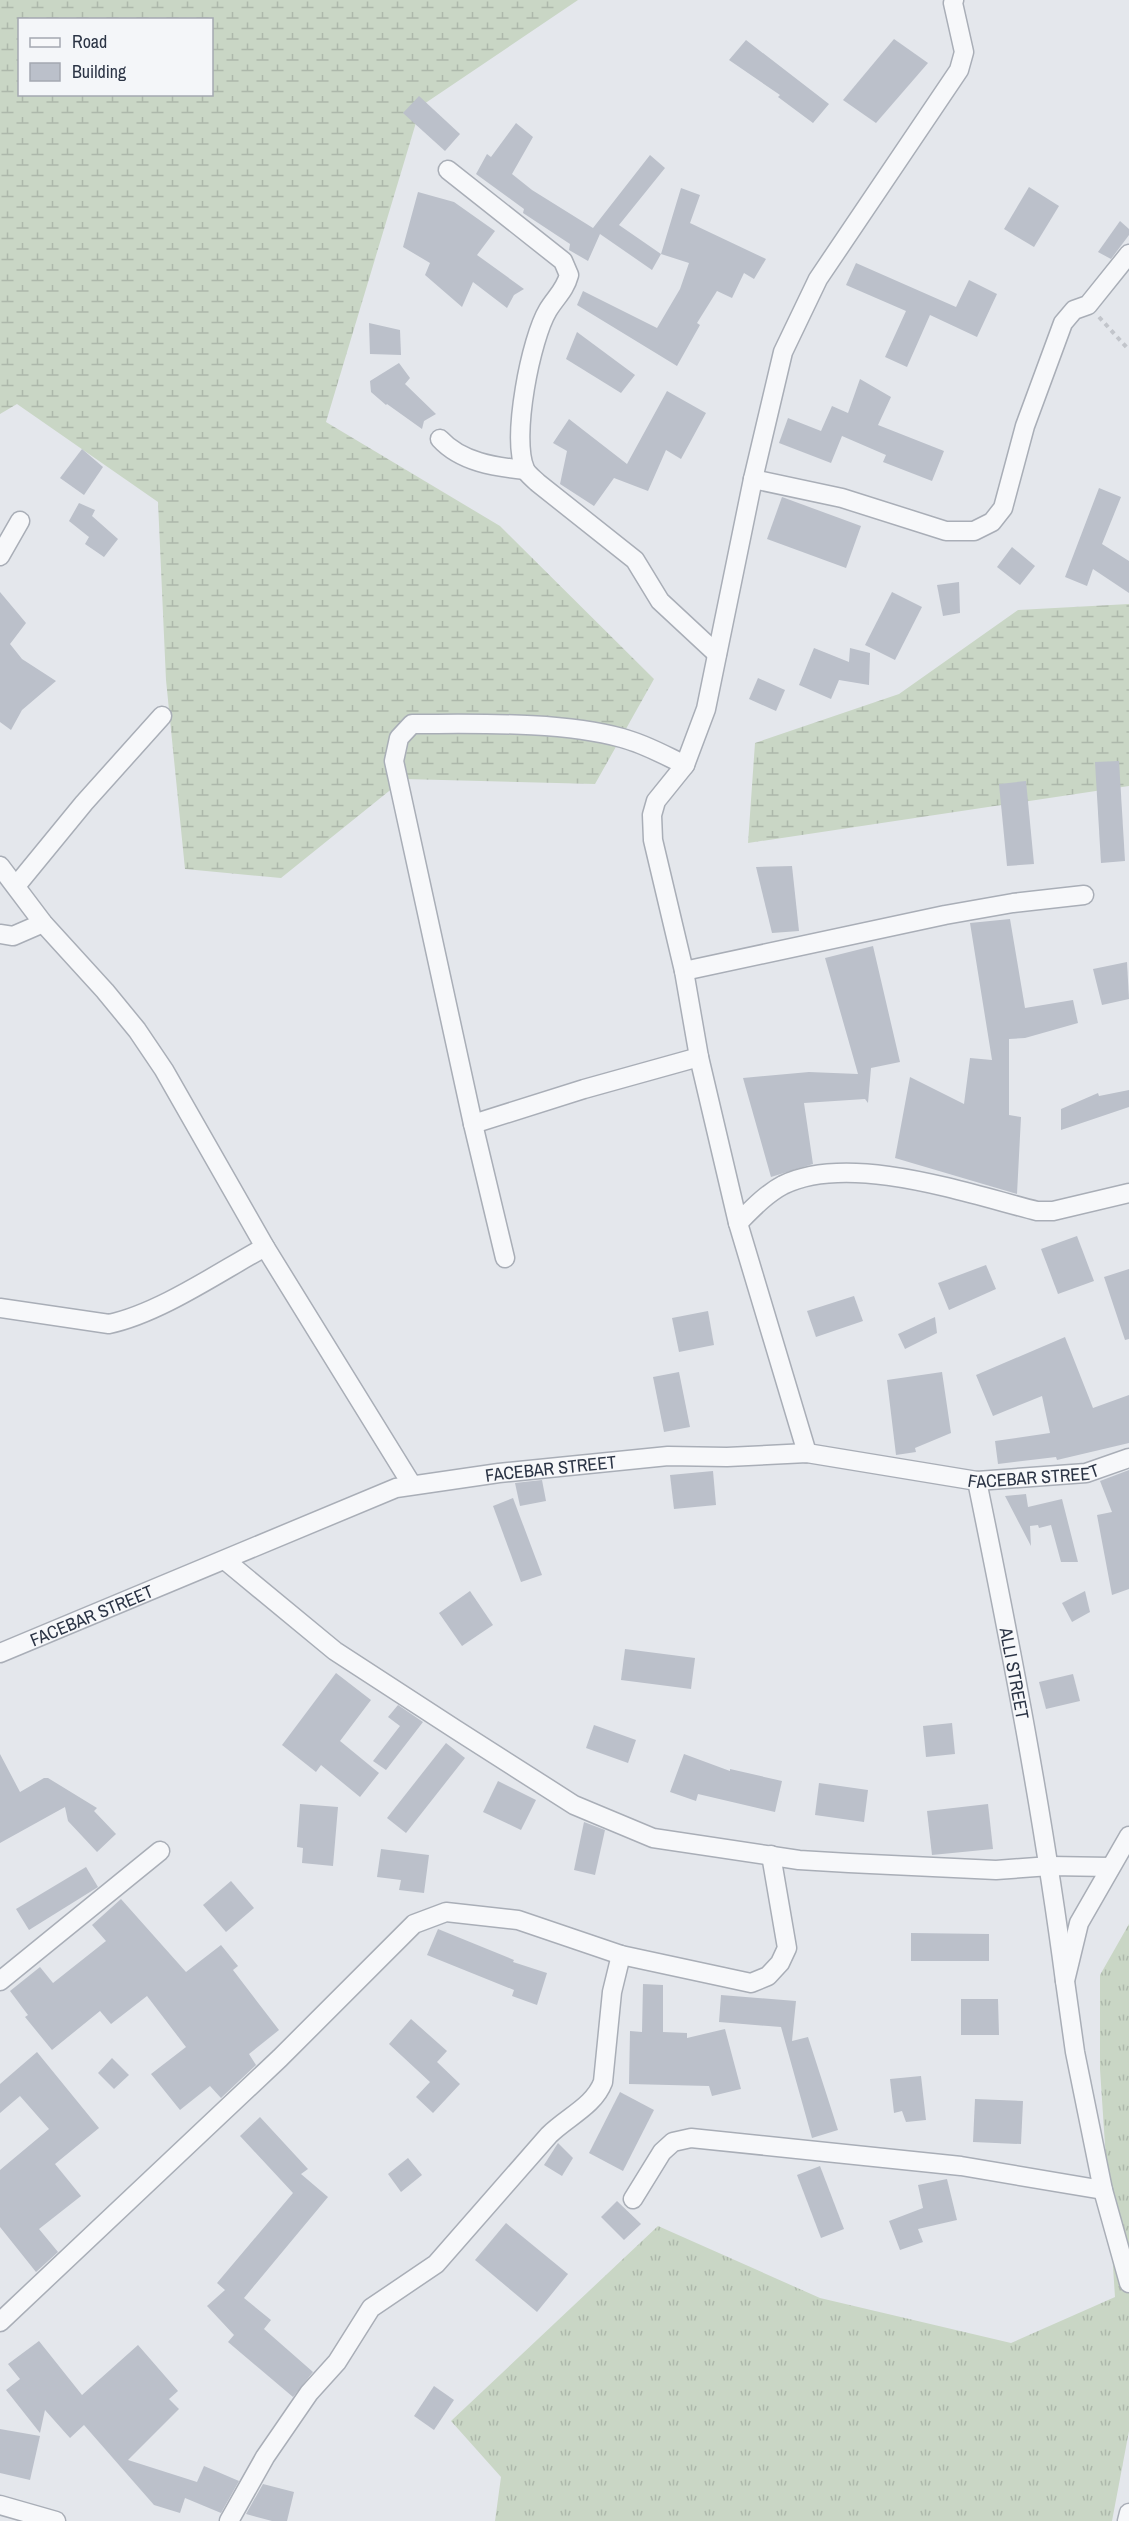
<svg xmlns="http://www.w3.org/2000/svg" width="1129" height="2521" viewBox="0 0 1129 2521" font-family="'Archivo Narrow',sans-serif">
	<defs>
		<pattern id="grass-tufts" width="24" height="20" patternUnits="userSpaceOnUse" patternTransform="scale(1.5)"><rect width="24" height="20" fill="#c9d6c5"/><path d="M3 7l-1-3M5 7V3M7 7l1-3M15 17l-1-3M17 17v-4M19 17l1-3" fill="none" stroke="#adb8ab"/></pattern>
		<pattern id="wetland-marsh" width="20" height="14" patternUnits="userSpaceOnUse" patternTransform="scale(1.5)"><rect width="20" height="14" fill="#c9d6c5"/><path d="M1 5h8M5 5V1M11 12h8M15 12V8" fill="none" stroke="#adb8ab"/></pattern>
	</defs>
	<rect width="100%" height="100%" fill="#e4e7ec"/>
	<!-- grass -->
	<polygon fill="url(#grass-tufts)" points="1129,1924 1129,2431 1112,2521 495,2521 501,2477 451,2421 658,2226 820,2298 1011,2343 1115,2297 1100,2069 1100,1975"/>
	<!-- wetland -->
	<g fill="url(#wetland-marsh)" fill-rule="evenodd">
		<path d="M 0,0 L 578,0 L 421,106 L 326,422 L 500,526 L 654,679 L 595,784 L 404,779 L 281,878 L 185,869 L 166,680 L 158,502 L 17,404 L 0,414 ZM 20,20 L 212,20 L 212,94 L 20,94 Z"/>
		<polygon points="1129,604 1129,786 748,843 755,743 899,694 1018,610"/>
	</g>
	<!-- building -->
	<g fill="#bbc0ca">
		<polygon points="894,39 928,63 876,123 843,100"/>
		<polygon points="746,40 829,104 813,123 778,97 780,95 729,60"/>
		<polygon points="419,96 460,134 445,151 403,113"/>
		<polygon points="516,123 533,137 512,174 532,190 593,228 650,155 665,168 619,225 661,254 652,270 600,234 588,261 569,250 570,244 523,213 524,209 476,174 487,154 491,157"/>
		<polygon points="1029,187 1059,206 1034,247 1004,229"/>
		<polygon points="681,188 700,195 690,223 766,259 754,279 744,273 732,298 717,291 697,323 700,325 677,366 577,305 583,291 657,328 680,289 689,263 661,254"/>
		<polygon points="418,192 454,202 495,231 477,255 524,289 514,295 507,308 473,282 462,307 425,275 430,263 403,247"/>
		<polygon points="1120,221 1129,229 1129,235 1111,259 1098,252"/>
		<polygon points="856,263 956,307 969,280 997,294 977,337 930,315 907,367 885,357 906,311 846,285"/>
		<polygon points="369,323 400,330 401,355 370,354"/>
		<polygon points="577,332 635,375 621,393 566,359"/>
		<polygon points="399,363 410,378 405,384 436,414 424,421 422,429 387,404 386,405 371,392 370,381"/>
		<polygon points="860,379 891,397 878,425 944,451 932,481 883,462 886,455 842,436 831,463 779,443 788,418 821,431 832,406 848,413"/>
		<polygon points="667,391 706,413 681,459 666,450 648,491 614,478 594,506 560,484 567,451 553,443 569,419 627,464"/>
		<polygon points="82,449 103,467 84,495 60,478"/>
		<polygon points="1099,488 1121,497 1102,544 1129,561 1129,593 1093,569 1087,586 1065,577"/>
		<polygon points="782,497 861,526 846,568 767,539"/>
		<polygon points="79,503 95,510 92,516 118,539 104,557 85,544 89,537 69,521"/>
		<polygon points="1012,547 1035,566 1020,585 997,567"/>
		<polygon points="959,582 960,613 943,616 937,585"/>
		<polygon points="0,592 26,623 10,644 22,659 56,681 22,710 11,730 0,722"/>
		<polygon points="892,592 922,607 895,660 865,645"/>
		<polygon points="814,648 849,662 850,648 870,653 869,685 839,680 831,699 799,685"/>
		<polygon points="758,678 785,690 776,711 749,699"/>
		<polygon points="1119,761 1125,861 1101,863 1095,762"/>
		<polygon points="1026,781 1034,864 1007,866 999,784"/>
		<polygon points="792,866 799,931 772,933 756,867"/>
		<polygon points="1010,919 1025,1008 1073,1000 1078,1023 1025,1038 1009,1039 1009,1115 1021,1117 1017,1194 895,1158 910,1077 964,1104 970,1058 992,1060 970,923"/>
		<polygon points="873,946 900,1062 871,1068 868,1103 865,1099 804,1103 813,1164 771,1177 743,1078 809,1072 858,1074 825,958"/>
		<polygon points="1127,962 1129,999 1102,1005 1093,969"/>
		<polygon points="1129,1090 1129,1107 1061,1130 1061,1109 1098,1093 1099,1096"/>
		<polygon points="1077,1236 1094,1281 1058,1294 1041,1249"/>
		<polygon points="986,1265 996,1289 949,1310 938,1283"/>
		<polygon points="1129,1269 1129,1339 1125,1340 1104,1277"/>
		<polygon points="854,1296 863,1321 816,1337 807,1311"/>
		<polygon points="708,1311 714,1345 679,1352 672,1318"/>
		<polygon points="935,1317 937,1333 905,1349 898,1334"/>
		<polygon points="1065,1337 1093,1408 1129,1395 1129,1443 1057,1460 1056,1457 998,1464 995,1441 1050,1433 1042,1396 993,1416 976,1375"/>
		<polygon points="679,1372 690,1427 664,1432 653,1377"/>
		<polygon points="942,1372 951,1433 915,1448 916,1452 896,1455 887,1380"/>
		<polygon points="1129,1470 1129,1589 1112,1595 1097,1515 1112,1512 1100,1481"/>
		<polygon points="713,1471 716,1505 674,1509 670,1475"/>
		<polygon points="542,1480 546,1501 520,1506 515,1483"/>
		<polygon points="1026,1494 1028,1507 1062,1499 1078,1562 1061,1562 1051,1525 1039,1528 1038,1525 1030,1526 1031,1546 1005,1496"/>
		<polygon points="513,1498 542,1575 521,1582 493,1506"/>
		<polygon points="470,1591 493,1625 462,1646 439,1613"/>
		<polygon points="1085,1591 1090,1612 1072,1622 1062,1603"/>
		<polygon points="625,1649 695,1658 691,1689 621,1680"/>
		<polygon points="336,1673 371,1700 340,1741 379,1773 360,1797 321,1765 316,1772 282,1745"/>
		<polygon points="1073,1674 1080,1701 1046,1709 1039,1682"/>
		<polygon points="398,1705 423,1722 386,1770 373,1761 400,1726 388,1717"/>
		<polygon points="952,1723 955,1754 926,1757 923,1726"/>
		<polygon points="594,1725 636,1740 628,1763 586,1748"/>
		<polygon points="446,1743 465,1758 406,1833 387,1818"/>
		<polygon points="0,1754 20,1792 44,1778 48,1778 97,1808 94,1811 116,1834 97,1852 68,1821 65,1807 0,1843"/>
		<polygon points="684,1754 730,1771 730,1769 782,1781 775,1812 698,1794 696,1801 670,1792"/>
		<polygon points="498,1781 536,1800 521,1830 483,1812"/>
		<polygon points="819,1783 868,1790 864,1822 815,1815"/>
		<polygon points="300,1804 338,1807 333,1866 302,1863 303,1848 297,1847"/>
		<polygon points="988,1804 993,1849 932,1855 927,1811"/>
		<polygon points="584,1822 605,1830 595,1875 574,1870"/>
		<polygon points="381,1849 429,1855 424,1893 399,1890 401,1880 377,1877"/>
		<polygon points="86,1867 98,1887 29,1930 16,1909"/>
		<polygon points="231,1881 254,1908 226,1932 203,1905"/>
		<polygon points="121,1899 186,1972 221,1945 238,1966 233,1970 279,2030 249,2054 256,2065 221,2098 210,2086 180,2110 151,2074 186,2047 147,1996 111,2024 100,2011 52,2050 25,2017 28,2015 10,1991 40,1967 53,1983 106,1941 92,1925"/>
		<polygon points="438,1929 514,1960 513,1962 547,1973 537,2005 512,1996 514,1990 427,1955"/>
		<polygon points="911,1933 989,1934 989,1961 911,1961"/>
		<polygon points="643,1984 663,1985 663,2032 687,2033 687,2038 725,2029 741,2089 712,2096 709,2086 629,2084 630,2031 642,2032"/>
		<polygon points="721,1995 796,2001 792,2041 808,2037 838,2130 812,2138 781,2027 719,2022"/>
		<polygon points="961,1999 998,1999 999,2035 961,2035"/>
		<polygon points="411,2019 447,2051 437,2062 460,2084 433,2113 416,2097 430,2082 389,2044"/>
		<polygon points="37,2052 99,2128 55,2164 81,2196 39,2229 58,2252 36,2272 0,2227 0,2170 49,2129 20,2096 0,2113 0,2084"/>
		<polygon points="112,2058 129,2075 114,2089 98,2073"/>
		<polygon points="921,2076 926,2120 906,2122 902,2111 894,2113 890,2079"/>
		<polygon points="620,2092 654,2110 623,2171 589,2153"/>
		<polygon points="975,2099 1023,2101 1021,2144 973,2142"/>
		<polygon points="260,2117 308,2169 301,2174 328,2197 244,2298 271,2320 264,2329 313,2372 293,2397 228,2342 234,2335 207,2306 225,2290 217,2283 293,2193 240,2136"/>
		<polygon points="558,2143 573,2158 562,2176 544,2165"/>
		<polygon points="408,2158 422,2175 401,2192 388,2174"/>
		<polygon points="820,2166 844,2229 821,2238 797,2175"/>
		<polygon points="947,2179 957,2220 918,2229 923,2242 900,2250 889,2221 923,2208 918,2185"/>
		<polygon points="617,2201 641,2224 624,2240 601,2217"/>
		<polygon points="506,2223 568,2274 537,2312 475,2260"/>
		<polygon points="39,2341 82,2395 138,2345 178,2391 169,2399 179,2409 128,2460 197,2482 204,2466 239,2481 221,2513 185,2498 180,2513 154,2505 84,2425 70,2438 45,2410 40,2433 6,2390 20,2379 8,2364"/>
		<polygon points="434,2386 454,2400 434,2430 414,2416"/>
		<polygon points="0,2429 40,2436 30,2480 0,2473"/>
		<polygon points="263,2484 294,2492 287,2521 272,2521 246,2514"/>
	</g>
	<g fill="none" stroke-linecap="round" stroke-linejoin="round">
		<!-- minor casing -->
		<g stroke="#a9aeb7" stroke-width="21">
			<g id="minor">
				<path d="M 448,170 L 563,261 L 569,275 C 565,290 556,297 548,310 C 531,338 511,438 525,469 C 527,474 534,479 538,483 L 635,560 L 660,601 L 717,654"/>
				<path d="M 440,439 C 461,462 495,467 525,470"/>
				<polyline points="753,479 842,498 946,531 974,531 992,522 1003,508 1025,426 1063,323 1074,310 1088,305 1129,254"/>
				<polyline points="0,556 20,521"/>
				<polyline points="0,866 43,923 105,991 137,1030 164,1070 265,1247 412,1485"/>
				<polyline points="16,886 84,803 162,716"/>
				<polyline points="0,934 13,936 43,923"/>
				<polyline points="684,971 945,915 1013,903 1084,895"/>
				<polyline points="473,1124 584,1089 699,1057"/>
				<path d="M 738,1223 C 752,1209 766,1194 783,1185 C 850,1152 969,1194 1037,1211 L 1053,1211 L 1129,1193"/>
				<path d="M 505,1258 L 473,1124 L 394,761 L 399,738 L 412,724 C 476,724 561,721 622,738 C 645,744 664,755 685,765"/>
				<path d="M 0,1308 L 109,1324 C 160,1313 219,1272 265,1247"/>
				<polyline points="807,1453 738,1223 699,1057 684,971 653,840 652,815 656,801 685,765 706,709 753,479 783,352 818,279 959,70 964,52 953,3 954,0"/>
				<path id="s1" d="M 977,1481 C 1011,1647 1043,1813 1065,1981"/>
				<polyline points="226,1561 335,1651 455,1729 574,1805 653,1838 799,1860 849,1863 996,1870 1050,1866 1110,1867"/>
				<path id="s2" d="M 0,1653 L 396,1488 L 499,1473 L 668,1456 L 727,1457 L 807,1453 L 977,1481 L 1086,1473 L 1129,1458"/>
				<polyline points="1129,1836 1079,1923 1065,1981 1075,2052 1103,2190 1129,2283"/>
				<polyline points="0,1981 160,1851"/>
				<polyline points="633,2199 662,2152 673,2142 691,2138 961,2166 1103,2190"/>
				<polyline points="0,2322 280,2058 414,1924 446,1912 518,1920 621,1955 751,1983 768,1976 780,1963 787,1948 771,1855"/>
				<polyline points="0,2505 56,2521"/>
				<path d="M 229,2521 L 265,2457 L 309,2393 L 337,2362 L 371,2308 L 436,2264 L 549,2135 C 567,2117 594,2106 603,2082 L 612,1992 L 621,1955"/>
				<polyline points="1127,2521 1129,2513"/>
			</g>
		</g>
		<!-- path -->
		<polyline stroke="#c2c5cb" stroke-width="4" stroke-dasharray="4.5 4.5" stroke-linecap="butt" points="1099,317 1129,350"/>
		<!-- minor -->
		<use href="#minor" stroke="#f7f8fa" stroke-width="18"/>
	</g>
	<g text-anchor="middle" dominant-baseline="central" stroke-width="4.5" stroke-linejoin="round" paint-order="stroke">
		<!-- street labels -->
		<g font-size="18" fill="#2b3445" stroke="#f4f6f9">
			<text stroke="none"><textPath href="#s2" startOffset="585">FACEBAR STREET</textPath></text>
			<text stroke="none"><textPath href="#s2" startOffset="1071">FACEBAR STREET</textPath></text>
			<text stroke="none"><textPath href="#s2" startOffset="99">FACEBAR STREET</textPath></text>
			<text stroke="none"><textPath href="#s1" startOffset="196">ALLI STREET</textPath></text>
		</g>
	</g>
	<!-- legend -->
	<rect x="18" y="18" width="195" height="78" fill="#f4f6f9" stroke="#a4a8b1" stroke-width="1.5"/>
	<rect x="30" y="38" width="30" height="9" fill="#f7f8fa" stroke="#a4a8b1" stroke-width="1.5"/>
	<text x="72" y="48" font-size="18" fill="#2b3445">Road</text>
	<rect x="30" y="63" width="30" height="18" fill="#bbc0ca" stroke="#a4a8b1" stroke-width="1.5"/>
	<text x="72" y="78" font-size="18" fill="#2b3445">Building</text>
</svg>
